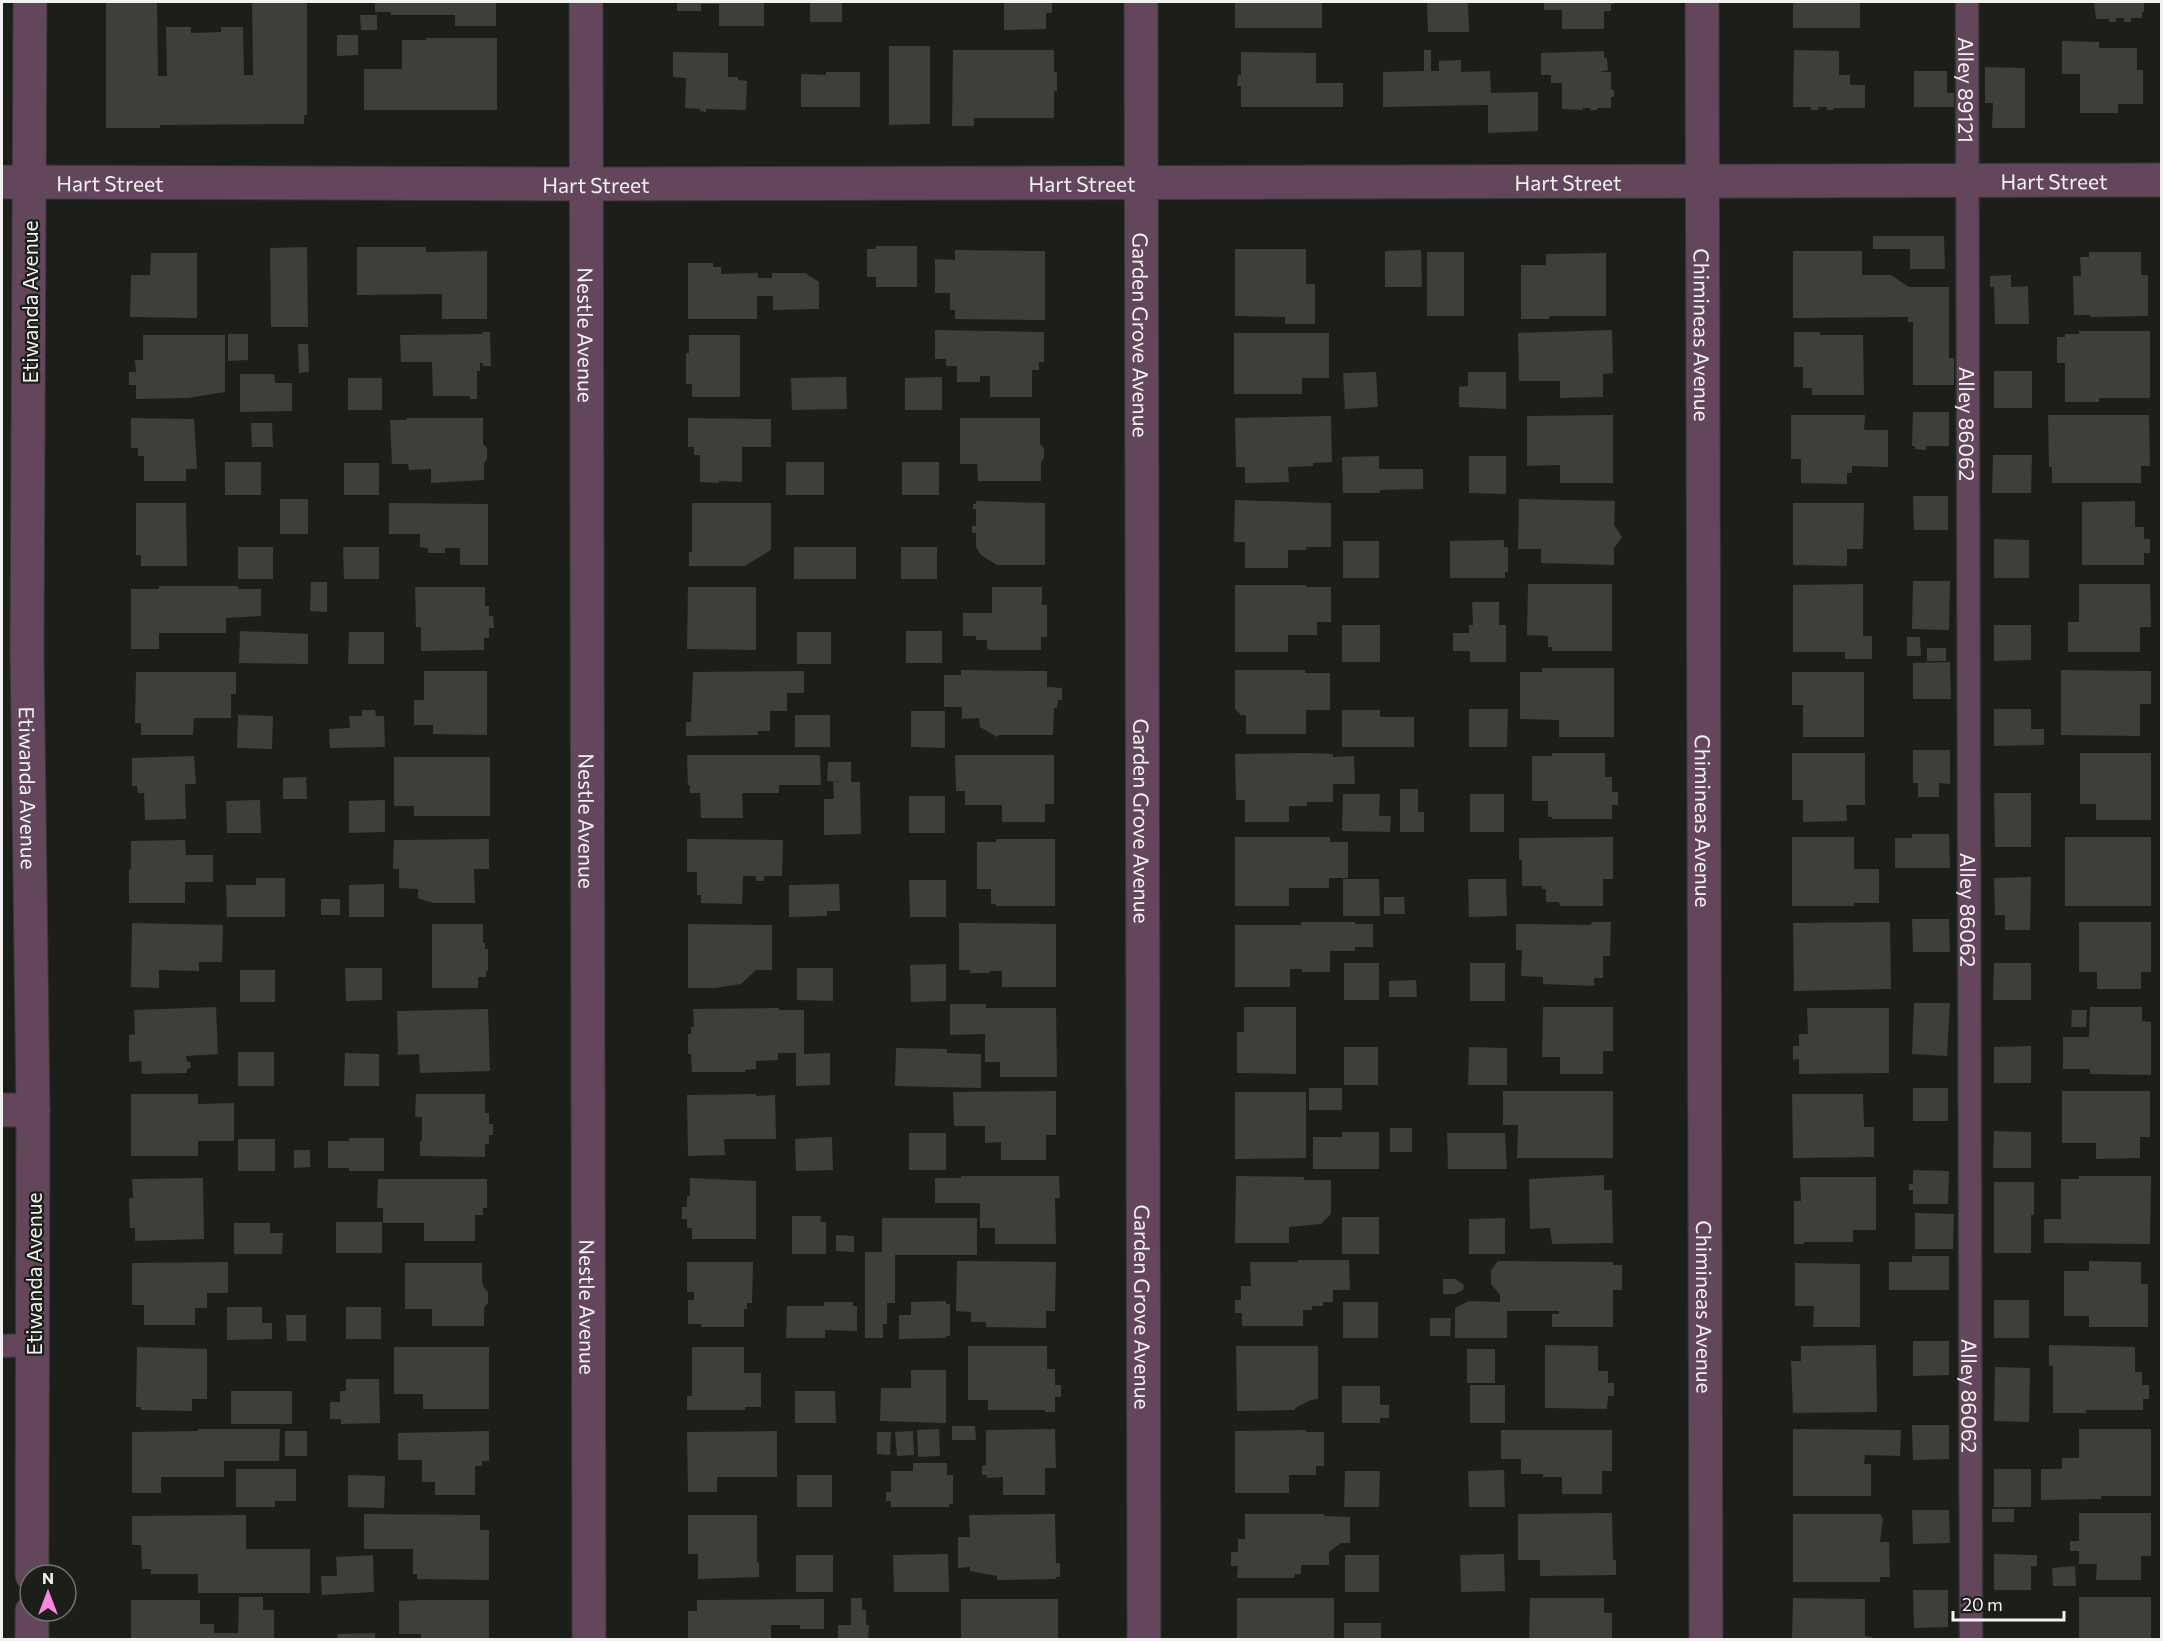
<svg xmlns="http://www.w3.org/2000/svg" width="2163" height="1641" viewBox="0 0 2163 1641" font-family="Commissioner,sans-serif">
	<rect width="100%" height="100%" fill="#1c1e1a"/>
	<!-- building -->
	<g fill="#3d3f3b">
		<polygon points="106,2 157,2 158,76 167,76 166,27 191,27 191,33 221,32 221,27 243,27 244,75 253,75 252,2 307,2 307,115 304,115 304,124 160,125 160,128 106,128"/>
		<polygon points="375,2 496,2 496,26 455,26 455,15 391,15 391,12 375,12"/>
		<polygon points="677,2 764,2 764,26 719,26 719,4 701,4 701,11 677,11"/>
		<rect x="810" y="2" width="32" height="20"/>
		<polygon points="1004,2 1052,2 1052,13 1046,13 1046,29 1004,30"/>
		<rect x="1235" y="2" width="87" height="26"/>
		<polygon points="1468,2 1469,32 1428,32 1427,3"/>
		<polygon points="1544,2 1614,2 1614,4 1611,4 1611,11 1604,11 1604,29 1562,29 1562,10 1544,10"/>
		<rect x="1793" y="2" width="67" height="26"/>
		<polygon points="2094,2 2144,2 2144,12 2142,12 2142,18 2131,18 2131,22 2124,22 2124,18 2116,18 2116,22 2109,22 2109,19 2096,19"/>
		<polygon points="360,15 377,15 377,30 361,30"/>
		<polygon points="337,35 358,35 358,55 337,56"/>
		<polygon points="426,38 497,38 497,110 364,110 364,69 402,69 402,40 426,40"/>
		<polygon points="2062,41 2099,42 2099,48 2137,48 2137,70 2143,70 2143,104 2118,104 2118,113 2080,113 2080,74 2062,74"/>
		<polygon points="889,46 930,46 930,124 889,125"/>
		<polygon points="953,50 1054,50 1054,72 1057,72 1057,91 1054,91 1054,118 974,118 974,126 952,126"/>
		<polygon points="1424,50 1431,50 1431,71 1439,71 1439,61 1461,60 1461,72 1490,71 1491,93 1538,92 1538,131 1488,133 1488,105 1383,107 1383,72 1424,71"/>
		<polygon points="1794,50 1839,51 1839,75 1850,75 1850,85 1865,85 1865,108 1833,108 1833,110 1827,110 1827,107 1818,107 1818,110 1811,110 1811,107 1793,107"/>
		<polygon points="1604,51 1604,58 1607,58 1608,70 1600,72 1611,72 1611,90 1614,90 1614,97 1611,97 1611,108 1597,108 1597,110 1590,110 1590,108 1583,108 1583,110 1562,109 1562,83 1551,83 1551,75 1541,75 1541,53"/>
		<polygon points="673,52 728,53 728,77 738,77 738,80 747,81 746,110 706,109 706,112 700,111 700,109 685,108 686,78 673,77"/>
		<polygon points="1241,52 1316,53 1316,83 1343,83 1343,107 1241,107 1241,86 1237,86 1238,75 1241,75"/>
		<polygon points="1985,67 2025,68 2025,128 1992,128 1993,103 1985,103"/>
		<polygon points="1914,71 1947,71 1947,93 1954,93 1954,107 1914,107"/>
		<polygon points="826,72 860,72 860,107 801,107 801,74 826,75"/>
		<polygon points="1873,236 1944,236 1945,269 1910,269 1910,249 1873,249"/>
		<polygon points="876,246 917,246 917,287 876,287 876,277 867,277 867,249 876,249"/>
		<polygon points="307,247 308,327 271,327 270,248"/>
		<polygon points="357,247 426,247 426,252 487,251 487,319 442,319 442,294 357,295"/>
		<polygon points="1235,249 1306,249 1306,284 1315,284 1315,324 1285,324 1285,317 1235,316"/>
		<polygon points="955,250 1045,251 1045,320 955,319 955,310 950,310 950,293 935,293 935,259 955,260"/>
		<polygon points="1421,250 1422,287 1385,287 1385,251"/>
		<polygon points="1793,251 1862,251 1862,275 1891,275 1909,287 1949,287 1949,358 1954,358 1954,385 1913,385 1913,322 1908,322 1908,317 1793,318"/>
		<rect x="1427" y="252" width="37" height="64"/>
		<polygon points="2089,252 2141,252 2141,275 2148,275 2148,316 2090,317 2090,315 2074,315 2073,276 2081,276 2080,257 2089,257"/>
		<polygon points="151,253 197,253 197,318 130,317 131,275 150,275"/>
		<polygon points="1606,253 1606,316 1549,316 1549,319 1521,319 1521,265 1546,265 1546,254"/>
		<polygon points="688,263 713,263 713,267 721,267 721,274 758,273 758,278 772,278 772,273 805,273 819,282 819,309 773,310 773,296 757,296 757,319 688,319"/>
		<polygon points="2011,275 2011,287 2028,286 2029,324 1995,324 1994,287 1990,287 1990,276"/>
		<polygon points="935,330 1044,332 1044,362 1039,362 1039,370 1032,370 1032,397 990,397 990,376 980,376 980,382 957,382 957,366 946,366 946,359 935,359"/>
		<polygon points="1612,330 1613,373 1603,374 1603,397 1560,398 1560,381 1519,381 1518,333"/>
		<polygon points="2079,331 2150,331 2150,398 2099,398 2099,402 2065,402 2065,363 2057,363 2057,337 2065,337 2065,334 2079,334"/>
		<polygon points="482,332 490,332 491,366 483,366 483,363 480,363 480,371 477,371 477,399 470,399 470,396 433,396 432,362 401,362 400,335 483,334"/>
		<polygon points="1794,332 1820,332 1820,335 1863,335 1864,395 1812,395 1812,388 1803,388 1803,367 1794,367"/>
		<polygon points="1234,333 1329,333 1329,378 1302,378 1302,394 1234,394"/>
		<polygon points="228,334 248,334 248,360 228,361"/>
		<polygon points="143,335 225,335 225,392 188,398 136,399 136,385 129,385 129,372 136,372 135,360 143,360"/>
		<polygon points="689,335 740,335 740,397 692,397 692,384 686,384 686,353 689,353"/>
		<polygon points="298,344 308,344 309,372 299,373"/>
		<rect x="1994" y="371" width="38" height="37"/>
		<polygon points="1376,372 1378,407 1345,409 1343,373"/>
		<polygon points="1468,372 1506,372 1506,409 1459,407 1459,387 1468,386"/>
		<polygon points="240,374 274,374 275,383 292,383 292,411 240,412"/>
		<polygon points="846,377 847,409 792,410 791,378"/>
		<polygon points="942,377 942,410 905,410 905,378"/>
		<rect x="348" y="378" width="34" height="32"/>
		<polygon points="1913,412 1949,412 1949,446 1926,446 1926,450 1915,449 1915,446 1912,446"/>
		<polygon points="1613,415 1613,483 1560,483 1560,465 1527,466 1527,416"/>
		<polygon points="1791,415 1865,415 1864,430 1888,430 1888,467 1852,466 1852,473 1847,473 1847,484 1801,483 1801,459 1791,459"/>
		<polygon points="2048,415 2149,415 2150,466 2141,466 2141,483 2052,483 2052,467 2049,467"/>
		<polygon points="1331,416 1332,462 1313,463 1313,466 1288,467 1289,482 1245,483 1245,467 1236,467 1235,418"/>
		<polygon points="131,418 194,419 197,469 186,469 186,481 144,481 144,456 138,456 138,448 131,448"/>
		<polygon points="407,418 483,418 483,444 487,448 487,459 484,463 484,480 431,483 431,469 409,470 408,464 392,464 390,420 407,420"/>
		<polygon points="688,418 771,419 771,447 742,447 742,482 719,481 719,483 700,482 700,455 694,455 694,447 688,447"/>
		<polygon points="960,418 1040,418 1040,444 1044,448 1044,458 1041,462 1041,481 978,481 977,464 960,464"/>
		<polygon points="251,423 272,423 273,447 252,447"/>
		<polygon points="1993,455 2032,455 2031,493 1992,493"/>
		<polygon points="1379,456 1379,469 1423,469 1423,489 1380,490 1380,493 1343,493 1342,457"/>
		<polygon points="1469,456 1506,456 1506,494 1469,493"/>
		<rect x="225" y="462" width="36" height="33"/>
		<rect x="786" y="462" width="38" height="33"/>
		<rect x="902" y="462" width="37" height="33"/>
		<rect x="344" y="463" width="35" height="32"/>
		<polygon points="1913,496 1948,496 1948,530 1914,530"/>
		<rect x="280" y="499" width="28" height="35"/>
		<polygon points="1519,499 1615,501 1614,525 1622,537 1614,548 1614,565 1541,563 1541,549 1518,549"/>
		<polygon points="1235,500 1331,503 1331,547 1306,547 1306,550 1288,550 1288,568 1245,568 1245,542 1234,542"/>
		<polygon points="976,501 1045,503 1045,565 997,565 981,555 976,547 976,533 972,533 972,526 976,526 976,509 973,509 973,504 976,504"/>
		<polygon points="2135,501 2135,527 2144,527 2144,539 2150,539 2150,553 2144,553 2144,565 2082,565 2082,502"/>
		<polygon points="136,503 186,503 187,566 141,566 141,555 136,555"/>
		<polygon points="389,503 488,504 488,565 460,565 460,548 445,548 445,553 428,553 428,548 420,547 420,534 389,534"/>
		<polygon points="692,503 771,503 771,550 745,566 689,566 689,552 692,552"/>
		<polygon points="1793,503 1864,503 1863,549 1847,549 1847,566 1793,565"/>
		<polygon points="1994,539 2029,540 2029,578 1994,578"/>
		<polygon points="1504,540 1504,547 1508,547 1508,572 1505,572 1505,578 1450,578 1450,541"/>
		<rect x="1343" y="541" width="36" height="37"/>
		<rect x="238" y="547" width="35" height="32"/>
		<polygon points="343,547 379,547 379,579 344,579"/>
		<rect x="794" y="547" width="62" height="32"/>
		<rect x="901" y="547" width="36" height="32"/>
		<polygon points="1913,581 1950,581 1949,630 1912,629"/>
		<polygon points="311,582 327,582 327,612 310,611"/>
		<polygon points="1528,584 1612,584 1612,651 1552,651 1552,647 1548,647 1548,636 1527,635"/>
		<polygon points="1863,584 1863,636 1872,636 1872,659 1845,659 1845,652 1793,652 1793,585"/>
		<polygon points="2079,584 2150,584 2151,627 2140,627 2140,652 2068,652 2068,622 2079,622"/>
		<polygon points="1235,585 1306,585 1306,587 1331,587 1331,622 1317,622 1317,635 1288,635 1288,652 1235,652"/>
		<polygon points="159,586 238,586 238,589 261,589 261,616 226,618 226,633 159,633 159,649 131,649 131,589 159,589"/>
		<polygon points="415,587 485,587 485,606 489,606 489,616 493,616 494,628 489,628 489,638 484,638 484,650 421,651 421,627 416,627"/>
		<polygon points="688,587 756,587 756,650 687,649"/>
		<polygon points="992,587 1042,587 1042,605 1047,605 1047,637 1041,637 1041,650 991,650 987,649 987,640 976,640 976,636 963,636 963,613 992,613"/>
		<polygon points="1472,602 1499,602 1499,625 1506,625 1506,662 1470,662 1470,651 1453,651 1453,633 1469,633 1469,625 1473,625"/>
		<rect x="1342" y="625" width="38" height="37"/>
		<polygon points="1994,625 2031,625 2031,660 1994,661"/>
		<polygon points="240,631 308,634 308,664 239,663"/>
		<rect x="906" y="631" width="36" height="32"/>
		<polygon points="349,632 384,632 384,664 348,664"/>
		<rect x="797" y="632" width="34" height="32"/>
		<polygon points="1907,637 1920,637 1921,656 1907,656"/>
		<rect x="1927" y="648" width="19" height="13"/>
		<polygon points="1950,662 1951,699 1913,699 1913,663"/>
		<polygon points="1542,668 1614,668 1614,737 1559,737 1559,720 1520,719 1520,672 1542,672"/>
		<polygon points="961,670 1047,671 1047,687 1062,688 1062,700 1058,700 1057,708 1054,708 1053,735 999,735 997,737 980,727 979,718 962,719 962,707 944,707 944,675 961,675"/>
		<polygon points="1235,670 1305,670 1305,673 1330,673 1330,710 1306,710 1306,734 1246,734 1246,715 1241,715 1235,709"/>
		<polygon points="2061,670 2151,671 2151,704 2140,704 2140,736 2061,735"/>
		<polygon points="424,671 487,671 487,735 433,734 433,725 414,725 414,700 424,700"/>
		<polygon points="804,671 804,693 787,693 787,711 770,711 770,731 758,731 758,735 686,736 686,722 691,722 693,672"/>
		<polygon points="136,672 236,672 236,694 231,694 231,718 194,718 193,735 141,735 141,723 135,723"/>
		<polygon points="1792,672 1864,672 1864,737 1803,737 1803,705 1792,705"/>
		<polygon points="1469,709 1508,709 1507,747 1469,747"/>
		<polygon points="1994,709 2031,709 2031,729 2044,729 2044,745 1994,746"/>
		<polygon points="362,710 375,710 376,716 384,716 385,747 330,748 329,729 350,728 349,716 362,716"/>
		<polygon points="1342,710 1380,710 1380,717 1414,717 1414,747 1342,747"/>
		<polygon points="911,711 945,711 945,748 911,747"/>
		<polygon points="238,715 273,716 272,749 237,748"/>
		<rect x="795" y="715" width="35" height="32"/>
		<polygon points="1913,750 1950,750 1950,784 1939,783 1939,797 1918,797 1918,783 1913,783"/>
		<polygon points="1307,753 1333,754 1333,757 1354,756 1355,784 1333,784 1333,802 1307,802 1307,806 1289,806 1289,822 1245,822 1245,800 1236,800 1235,754"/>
		<polygon points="1552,753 1605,753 1605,777 1612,777 1612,792 1618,792 1618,805 1612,805 1612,819 1552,819 1552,817 1548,817 1548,801 1532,801 1532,756 1552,756"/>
		<polygon points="1792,753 1865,753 1865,805 1846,805 1847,821 1803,822 1803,800 1792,800"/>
		<polygon points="2080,753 2151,753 2151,820 2096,820 2096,804 2080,804"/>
		<polygon points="687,755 820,755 821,785 779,785 779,793 742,793 743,818 701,818 700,793 690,793 690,785 688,785"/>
		<polygon points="955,755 1054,755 1054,804 1045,804 1045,822 1002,822 1002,805 965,805 965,791 956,791"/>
		<polygon points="194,756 196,784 185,784 186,819 145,820 144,793 138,793 137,786 132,786 132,758"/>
		<polygon points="394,757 490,757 490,816 414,816 414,806 394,806"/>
		<polygon points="828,762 851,762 851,782 860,782 861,834 824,835 824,799 834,799 833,782 846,782 827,781"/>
		<polygon points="306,777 307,799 283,799 283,778"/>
		<polygon points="1400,789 1418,789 1418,812 1424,812 1424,832 1400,832"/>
		<polygon points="1994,793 2031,793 2031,847 1995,847"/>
		<polygon points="1343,794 1380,794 1379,816 1391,816 1390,832 1342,831"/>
		<rect x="1470" y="794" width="34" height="38"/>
		<rect x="909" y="796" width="36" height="37"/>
		<polygon points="260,800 261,833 227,833 226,801"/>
		<polygon points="385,800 385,832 349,833 349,801"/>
		<polygon points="1912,834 1949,834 1950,868 1895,868 1895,838 1912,838"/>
		<polygon points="1235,837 1330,837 1330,842 1348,842 1348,878 1329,878 1329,888 1289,888 1289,906 1235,906"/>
		<polygon points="1613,837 1613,879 1603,879 1603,906 1560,906 1559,902 1546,902 1546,889 1542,889 1542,886 1522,886 1522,860 1519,860 1519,838"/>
		<polygon points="1792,837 1854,837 1854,869 1879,869 1879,903 1854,903 1854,906 1792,906"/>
		<rect x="2065" y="837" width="86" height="69"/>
		<polygon points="489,839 489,869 474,869 475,903 433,903 418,898 418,889 399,888 399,869 393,869 394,840"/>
		<polygon points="687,839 783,840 782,876 764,876 764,881 756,881 756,876 743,876 742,904 701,903 701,895 697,895 697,872 687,872"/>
		<polygon points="996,839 1055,839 1055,906 996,906 996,904 991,904 991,889 977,889 977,842 996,842"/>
		<polygon points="185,840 186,855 213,855 213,882 185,882 185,903 129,903 129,869 131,869 131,841"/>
		<polygon points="2031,877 2030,930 2005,930 2005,915 1995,915 1994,878"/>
		<polygon points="256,878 285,878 285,917 227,917 226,885 256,885"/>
		<polygon points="1343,879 1379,879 1380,916 1343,916"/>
		<polygon points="1468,879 1506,879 1507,916 1469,917"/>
		<polygon points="909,880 946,880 946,917 910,917"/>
		<polygon points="384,884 384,917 349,917 349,885"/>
		<polygon points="839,884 840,911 827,911 827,916 789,917 789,885"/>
		<polygon points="1384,897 1404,897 1405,914 1384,914"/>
		<rect x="321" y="899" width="19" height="16"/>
		<polygon points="1912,919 1949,919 1950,952 1913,952"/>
		<polygon points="1301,922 1355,922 1355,924 1373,924 1373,947 1355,947 1355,951 1330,951 1330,972 1302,972 1302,969 1290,969 1290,987 1235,987 1235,925 1301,925"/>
		<polygon points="1592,922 1611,922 1610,956 1603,956 1603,978 1594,978 1594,986 1543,984 1543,977 1521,976 1522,950 1516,950 1516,924 1591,925"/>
		<polygon points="1890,922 1891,989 1794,991 1793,923"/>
		<polygon points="2079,922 2151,922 2151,972 2141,972 2141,989 2097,989 2097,972 2079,972"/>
		<polygon points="132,923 223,925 222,962 199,962 199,971 159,970 159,988 131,987"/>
		<polygon points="959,923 1056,924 1056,987 1002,987 1002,971 990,971 990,973 970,973 970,970 959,970"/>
		<polygon points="432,924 483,924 483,943 485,943 485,949 488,949 488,971 486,971 486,977 478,977 478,988 432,988"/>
		<polygon points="688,924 772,925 772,970 756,970 741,984 715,988 688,988"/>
		<rect x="1344" y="963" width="35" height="37"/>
		<rect x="1470" y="963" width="35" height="38"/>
		<polygon points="1994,963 2031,963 2031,1000 1993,1000"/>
		<polygon points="946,964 946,1001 911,1002 910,965"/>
		<polygon points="345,968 382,968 382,1000 346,1001"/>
		<polygon points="797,968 833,968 833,1001 797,1000"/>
		<rect x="240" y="970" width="35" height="32"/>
		<polygon points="1416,980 1417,997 1389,997 1389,981"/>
		<polygon points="1914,1003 1950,1003 1947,1056 1912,1054"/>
		<polygon points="950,1004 986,1004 986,1008 1056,1008 1057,1077 1000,1077 1000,1062 985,1062 985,1034 950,1035"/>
		<polygon points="216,1007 218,1054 186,1056 187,1062 190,1062 191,1068 187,1069 187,1073 142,1074 141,1061 129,1062 129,1035 135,1034 134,1010"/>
		<polygon points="1244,1007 1296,1007 1296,1074 1237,1073 1237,1032 1244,1032"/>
		<polygon points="1543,1007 1613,1007 1613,1051 1603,1051 1603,1074 1560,1074 1560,1057 1542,1057"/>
		<polygon points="2090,1007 2142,1007 2142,1021 2151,1022 2151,1075 2090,1074 2090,1069 2063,1069 2063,1037 2089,1037"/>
		<polygon points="779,1008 779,1010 804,1010 804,1054 830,1053 830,1085 796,1086 796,1053 778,1053 778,1060 756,1061 756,1069 745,1070 745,1072 692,1072 691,1054 688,1054 688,1034 691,1034 691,1027 694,1027 693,1009"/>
		<polygon points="1807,1008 1889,1008 1889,1073 1799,1074 1799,1059 1793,1060 1793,1046 1799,1046 1799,1034 1808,1034"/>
		<polygon points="488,1009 490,1071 420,1073 419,1054 398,1055 397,1011"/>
		<polygon points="2072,1010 2087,1010 2086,1027 2071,1027"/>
		<polygon points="2031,1046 2031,1083 1994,1083 1994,1047"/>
		<rect x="1344" y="1047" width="34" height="38"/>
		<polygon points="1469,1047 1507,1048 1507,1085 1468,1085"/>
		<polygon points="896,1048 947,1049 947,1053 981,1054 981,1088 895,1086"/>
		<rect x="238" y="1052" width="36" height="34"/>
		<polygon points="345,1053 379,1054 379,1086 344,1086"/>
		<rect x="1309" y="1088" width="33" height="22"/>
		<rect x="1913" y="1088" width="35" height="33"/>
		<polygon points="1056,1091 1056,1135 1046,1135 1046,1160 1001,1160 1001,1142 985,1143 985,1126 954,1126 953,1092"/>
		<polygon points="1503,1091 1613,1091 1613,1158 1517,1158 1518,1125 1503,1125"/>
		<polygon points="2062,1091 2150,1091 2150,1137 2140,1137 2140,1158 2096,1159 2096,1143 2062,1143"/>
		<polygon points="1235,1092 1306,1092 1306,1158 1235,1159"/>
		<polygon points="131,1094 198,1094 198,1104 234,1103 234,1141 198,1141 198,1156 131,1156"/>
		<polygon points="416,1094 485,1094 485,1113 489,1113 489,1124 493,1124 493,1135 489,1135 489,1144 485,1144 485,1157 420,1156 420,1141 422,1141 422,1117 415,1117"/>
		<polygon points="756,1094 756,1096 775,1095 776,1139 724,1139 725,1155 688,1156 687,1095"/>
		<polygon points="1792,1094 1863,1094 1864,1127 1874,1127 1874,1157 1793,1158"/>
		<rect x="1390" y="1128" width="22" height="24"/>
		<polygon points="1994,1131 2031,1132 2031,1168 1993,1168"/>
		<polygon points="1342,1132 1379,1132 1379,1169 1313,1169 1313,1137 1342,1137"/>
		<rect x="909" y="1133" width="37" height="37"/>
		<polygon points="1447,1133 1505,1133 1507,1169 1448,1169"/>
		<polygon points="832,1137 833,1170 796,1171 795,1139"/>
		<polygon points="349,1138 384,1138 384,1171 349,1171 349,1168 328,1168 328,1141 349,1141"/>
		<rect x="238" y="1139" width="37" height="32"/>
		<polygon points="294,1150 310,1150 310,1167 294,1168"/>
		<polygon points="1913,1170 1949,1171 1948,1204 1913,1204 1913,1190 1909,1190 1909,1184 1913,1184"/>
		<polygon points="1604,1175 1604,1190 1612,1190 1613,1243 1552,1244 1550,1228 1530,1229 1529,1179"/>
		<polygon points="961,1176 1059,1176 1060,1198 1055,1198 1056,1244 995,1244 995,1228 980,1228 980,1203 935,1203 935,1178 961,1178"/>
		<polygon points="1236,1176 1304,1177 1304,1180 1331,1180 1331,1214 1321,1224 1289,1227 1289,1243 1235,1243"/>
		<polygon points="2079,1176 2151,1176 2150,1244 2044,1243 2044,1219 2061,1219 2061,1179 2079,1179"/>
		<polygon points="1800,1177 1876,1177 1876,1230 1853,1230 1853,1242 1804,1242 1804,1244 1794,1244 1794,1201 1801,1201"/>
		<polygon points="203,1178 204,1239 135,1241 135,1228 130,1228 129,1198 133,1198 132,1179"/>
		<polygon points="690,1178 756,1181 756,1239 692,1239 692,1228 687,1228 687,1219 682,1219 682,1207 687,1207 687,1196 690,1196"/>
		<polygon points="378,1179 487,1179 487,1208 483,1208 483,1215 475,1215 475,1241 424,1241 424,1223 383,1223 383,1208 377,1208"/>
		<polygon points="1994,1182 2034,1182 2034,1215 2031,1215 2031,1253 1994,1253"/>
		<polygon points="1915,1213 1954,1214 1953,1249 1915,1249"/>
		<polygon points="792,1216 821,1216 820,1222 826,1222 826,1254 792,1254"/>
		<rect x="1342" y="1217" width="37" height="37"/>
		<polygon points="882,1218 977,1218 977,1255 895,1255 895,1303 887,1303 887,1324 883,1324 883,1338 865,1338 865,1252 882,1252"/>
		<polygon points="1505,1218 1505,1254 1469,1254 1469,1219"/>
		<rect x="336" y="1222" width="46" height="31"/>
		<polygon points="234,1223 270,1223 270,1233 283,1233 282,1254 234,1254"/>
		<polygon points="836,1235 854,1236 854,1252 836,1251"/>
		<polygon points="1912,1256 1949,1256 1949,1290 1889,1290 1889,1262 1912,1262"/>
		<polygon points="1298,1260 1349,1260 1350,1290 1333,1290 1333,1302 1323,1302 1323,1306 1312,1306 1312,1310 1303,1310 1303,1326 1242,1326 1242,1313 1235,1313 1235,1300 1241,1300 1241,1286 1251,1286 1250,1262 1298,1262"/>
		<polygon points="957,1261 1056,1262 1055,1311 1046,1311 1046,1328 986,1327 986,1322 971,1322 971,1312 956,1311"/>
		<polygon points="1498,1261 1613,1262 1613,1265 1622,1265 1622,1290 1613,1290 1613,1327 1552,1327 1552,1314 1559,1314 1559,1311 1507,1311 1507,1338 1455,1338 1455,1308 1469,1301 1500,1302 1500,1295 1491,1284 1491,1270"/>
		<polygon points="2089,1261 2141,1262 2141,1284 2148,1284 2148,1327 2089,1327 2089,1316 2064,1316 2064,1271 2089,1271"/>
		<polygon points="228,1262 228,1293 207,1293 207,1308 195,1308 195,1325 144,1325 144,1305 132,1305 132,1263"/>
		<polygon points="687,1262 753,1262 752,1303 747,1303 747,1309 744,1309 744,1327 701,1327 701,1324 688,1324 688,1300 694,1300 694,1292 687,1292"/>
		<polygon points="405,1263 482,1263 482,1281 484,1288 488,1292 488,1303 484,1308 484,1326 432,1326 432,1309 405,1309"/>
		<polygon points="1795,1263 1860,1264 1860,1327 1813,1327 1814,1306 1795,1306"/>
		<polygon points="1443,1279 1455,1279 1464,1285 1463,1290 1455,1294 1443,1294"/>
		<rect x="1994" y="1300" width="35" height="38"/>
		<polygon points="946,1301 946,1304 950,1304 950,1336 946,1336 946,1338 899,1339 899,1315 911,1315 911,1302"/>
		<polygon points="824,1302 853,1302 853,1306 857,1306 857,1331 825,1330 825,1338 786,1338 787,1306 824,1306"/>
		<rect x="1343" y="1302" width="35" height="36"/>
		<polygon points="227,1307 262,1307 262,1323 272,1323 272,1339 227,1340"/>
		<rect x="346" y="1307" width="35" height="32"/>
		<polygon points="286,1315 306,1315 306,1341 287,1341"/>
		<polygon points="1430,1318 1451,1318 1450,1336 1430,1336"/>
		<polygon points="1913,1341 1949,1341 1949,1375 1913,1376"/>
		<polygon points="1545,1345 1598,1346 1598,1371 1608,1371 1608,1383 1614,1383 1614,1396 1608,1396 1607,1409 1545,1408"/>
		<polygon points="1876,1345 1877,1412 1793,1413 1791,1361 1801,1361 1801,1346"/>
		<polygon points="2049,1345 2135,1347 2135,1372 2142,1372 2142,1385 2149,1385 2149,1399 2143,1399 2143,1410 2086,1410 2086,1413 2053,1413 2053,1366 2049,1366"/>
		<polygon points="968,1346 1047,1346 1047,1369 1055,1369 1055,1385 1061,1385 1061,1397 1055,1397 1055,1412 1045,1412 1045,1410 988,1410 988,1400 968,1400"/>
		<polygon points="1236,1346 1318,1346 1318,1399 1311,1400 1295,1408 1295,1410 1237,1411"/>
		<polygon points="137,1347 207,1349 207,1399 192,1399 192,1411 141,1410 141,1407 136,1407"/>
		<polygon points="394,1347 489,1347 489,1409 423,1409 423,1394 394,1394"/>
		<polygon points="692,1347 744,1347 744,1373 761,1373 761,1407 745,1407 745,1410 687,1410 687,1396 692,1396"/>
		<rect x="1467" y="1349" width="28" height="34"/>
		<polygon points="1995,1367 2030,1368 2029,1422 1994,1421"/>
		<polygon points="911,1370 946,1370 946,1423 880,1421 881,1388 911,1388"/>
		<polygon points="346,1379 379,1379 380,1423 341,1424 341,1419 330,1419 330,1402 340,1402 340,1391 346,1391"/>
		<rect x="1470" y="1385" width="35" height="38"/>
		<polygon points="1342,1386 1380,1386 1380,1405 1389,1405 1389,1418 1380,1418 1380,1423 1342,1423"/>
		<rect x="231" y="1391" width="61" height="33"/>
		<polygon points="795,1391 835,1391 836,1423 795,1423"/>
		<polygon points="1912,1425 1949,1425 1949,1459 1913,1460"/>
		<polygon points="952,1426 975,1426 976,1440 952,1440"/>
		<polygon points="198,1429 280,1429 279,1461 224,1461 224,1477 161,1477 161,1493 132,1493 132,1432 198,1431"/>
		<polygon points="939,1429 940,1456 918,1457 917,1430"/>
		<polygon points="1055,1429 1056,1468 1045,1468 1045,1495 1003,1495 1003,1477 987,1478 987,1475 982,1475 982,1466 986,1465 986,1430"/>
		<polygon points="1793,1429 1901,1430 1900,1456 1865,1455 1864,1464 1871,1464 1871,1496 1793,1496"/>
		<polygon points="2079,1429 2151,1429 2151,1496 2101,1496 2101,1499 2041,1500 2041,1469 2062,1469 2062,1458 2079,1458"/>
		<polygon points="1306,1430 1306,1432 1324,1432 1324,1466 1316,1466 1316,1475 1289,1475 1289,1493 1235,1493 1235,1431"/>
		<polygon points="1501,1430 1612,1430 1612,1471 1602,1471 1602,1494 1562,1494 1562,1477 1543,1477 1543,1474 1521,1474 1521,1459 1501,1459"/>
		<rect x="285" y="1431" width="22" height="25"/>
		<polygon points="489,1431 489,1461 482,1461 482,1466 475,1466 475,1495 435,1495 435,1482 422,1482 422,1460 398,1460 398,1433"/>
		<polygon points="777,1431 777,1477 717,1477 717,1492 688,1492 687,1432"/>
		<polygon points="913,1431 914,1455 897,1456 895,1432"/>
		<polygon points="877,1432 891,1432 890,1455 877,1454"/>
		<polygon points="913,1463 947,1463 947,1475 953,1475 953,1504 949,1504 949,1507 891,1507 891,1501 886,1501 886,1492 891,1492 891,1471 913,1471"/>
		<polygon points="236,1469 296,1469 296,1501 275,1501 275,1507 236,1507"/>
		<rect x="1994" y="1469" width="37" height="38"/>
		<polygon points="1504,1470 1505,1507 1469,1507 1468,1471"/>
		<polygon points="1345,1471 1380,1471 1379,1507 1344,1507"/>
		<polygon points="348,1475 385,1476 384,1508 348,1507"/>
		<rect x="797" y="1475" width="35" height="32"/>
		<rect x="1992" y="1509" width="22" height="13"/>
		<polygon points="1912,1510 1949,1510 1950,1543 1913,1544"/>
		<polygon points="1612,1513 1613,1560 1616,1560 1616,1575 1540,1576 1540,1560 1518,1560 1518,1514"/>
		<polygon points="2079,1513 2151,1513 2151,1556 2141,1556 2141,1580 2096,1580 2097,1564 2079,1564 2079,1551 2070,1551 2070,1541 2079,1541"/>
		<polygon points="364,1514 480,1515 480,1530 489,1530 489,1580 417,1579 417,1574 413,1574 413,1549 364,1549"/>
		<polygon points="1055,1514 1056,1563 1060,1563 1060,1577 1056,1577 1056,1579 997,1580 997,1576 970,1571 970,1567 958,1568 958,1537 970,1537 969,1515"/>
		<polygon points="1245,1514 1324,1514 1324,1516 1350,1517 1350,1543 1341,1543 1329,1552 1329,1565 1301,1565 1301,1574 1295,1574 1294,1578 1237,1578 1238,1566 1231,1566 1231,1552 1238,1552 1238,1539 1245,1539"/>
		<polygon points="1793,1514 1880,1514 1883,1519 1880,1542 1889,1542 1890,1577 1880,1577 1880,1582 1793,1582"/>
		<polygon points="246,1515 246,1549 310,1549 310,1593 198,1593 198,1574 151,1574 151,1569 142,1569 141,1545 132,1545 132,1516"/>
		<polygon points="688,1515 757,1515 757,1562 759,1562 759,1577 698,1579 698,1554 688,1554"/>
		<polygon points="948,1554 949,1592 894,1592 893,1555"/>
		<polygon points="1504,1554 1505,1591 1461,1592 1460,1555"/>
		<polygon points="1994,1554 2037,1555 2037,1566 2031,1566 2031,1590 1994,1590"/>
		<polygon points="373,1555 374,1592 322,1595 321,1576 337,1576 336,1557"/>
		<rect x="796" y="1555" width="37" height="37"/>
		<rect x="1345" y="1555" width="34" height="37"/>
		<polygon points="2075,1566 2076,1586 2053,1586 2052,1568"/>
		<polygon points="1913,1590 1948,1590 1948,1627 1914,1628"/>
		<polygon points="239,1597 263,1597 263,1610 274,1610 274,1640 131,1640 131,1600 200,1600 200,1624 214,1624 214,1633 238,1633"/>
		<rect x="2079" y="1597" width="72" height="43"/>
		<polygon points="851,1598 862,1598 862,1610 866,1610 866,1625 869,1625 868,1640 838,1640 838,1625 851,1625"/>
		<rect x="1237" y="1598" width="97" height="42"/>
		<polygon points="1530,1598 1604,1598 1604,1613 1612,1613 1612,1640 1529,1640"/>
		<polygon points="1793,1598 1865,1599 1865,1636 1872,1637 1872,1640 1792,1640"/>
		<polygon points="824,1599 824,1629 800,1629 800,1625 771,1625 771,1640 688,1640 688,1611 697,1611 697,1600"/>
		<rect x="961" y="1599" width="97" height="41"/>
		<polygon points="421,1600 489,1600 489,1640 421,1640 421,1634 399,1634 399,1601"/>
		<rect x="1344" y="1623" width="37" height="17"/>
		<polygon points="375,1633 375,1640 338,1640 337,1634"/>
	</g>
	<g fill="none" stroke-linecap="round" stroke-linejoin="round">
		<!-- service casing -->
		<g stroke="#363734" stroke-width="25">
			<g id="service">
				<path id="s1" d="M 1967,2 L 1971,1640"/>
				<polyline points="2,1346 33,1345"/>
			</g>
		</g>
		<!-- minor casing -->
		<g stroke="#363734" stroke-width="35">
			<g id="minor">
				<path id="s2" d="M 30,2 L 27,653 L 33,1110 L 32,1575"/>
				<path id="s3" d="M 586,2 L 589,1640"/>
				<path id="s4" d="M 1141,2 L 1144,1640"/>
				<path id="s5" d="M 1702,2 L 1706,1640"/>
				<polyline points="2,1110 33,1110"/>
				<polyline points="32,1640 32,1611"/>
			</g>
		</g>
		<!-- tertiary casing -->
		<g stroke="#363734" stroke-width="35">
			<g id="tertiary">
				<path id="s6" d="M 2,182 L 586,184 L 2162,180"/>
			</g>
		</g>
		<!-- service -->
		<use href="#service" stroke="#63465b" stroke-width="22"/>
		<!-- minor -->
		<use href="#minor" stroke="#63465b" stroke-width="33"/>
		<!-- tertiary -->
		<use href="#tertiary" stroke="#63465b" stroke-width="33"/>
	</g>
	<g text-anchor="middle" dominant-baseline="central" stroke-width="4.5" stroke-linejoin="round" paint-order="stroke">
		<!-- street labels -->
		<g font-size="21" fill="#f1f2ef" stroke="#1c1e1a">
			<text stroke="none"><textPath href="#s1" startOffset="88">Alley 89121</textPath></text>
			<text stroke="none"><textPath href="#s6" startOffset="2052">Hart Street</textPath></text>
			<text stroke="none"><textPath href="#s6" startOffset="1566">Hart Street</textPath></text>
			<text stroke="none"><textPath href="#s6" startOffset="108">Hart Street</textPath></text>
			<text stroke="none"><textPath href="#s6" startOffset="1080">Hart Street</textPath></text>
			<text stroke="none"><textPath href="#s6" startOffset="594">Hart Street</textPath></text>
			<text transform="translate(29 302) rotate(-90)">Etiwanda Avenue</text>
			<text stroke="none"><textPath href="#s3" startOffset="333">Nestle Avenue</textPath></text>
			<text stroke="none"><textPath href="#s5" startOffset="333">Chimineas Avenue</textPath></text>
			<text stroke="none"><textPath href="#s4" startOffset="333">Garden Grove Avenue</textPath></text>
			<text stroke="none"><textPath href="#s1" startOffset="422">Alley 86062</textPath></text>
			<text stroke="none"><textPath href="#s2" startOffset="786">Etiwanda Avenue</textPath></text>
			<text stroke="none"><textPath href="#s3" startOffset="819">Nestle Avenue</textPath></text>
			<text stroke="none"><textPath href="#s4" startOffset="819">Garden Grove Avenue</textPath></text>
			<text stroke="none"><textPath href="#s5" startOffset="819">Chimineas Avenue</textPath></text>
			<text stroke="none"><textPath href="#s1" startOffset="908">Alley 86062</textPath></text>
			<text transform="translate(33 1274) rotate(-90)">Etiwanda Avenue</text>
			<text stroke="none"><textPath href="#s3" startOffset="1305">Nestle Avenue</textPath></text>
			<text stroke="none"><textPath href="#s4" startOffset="1305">Garden Grove Avenue</textPath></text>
			<text stroke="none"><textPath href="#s5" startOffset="1305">Chimineas Avenue</textPath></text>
			<text stroke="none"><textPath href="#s1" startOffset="1394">Alley 86062</textPath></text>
		</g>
	</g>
	<!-- border -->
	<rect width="2163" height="1641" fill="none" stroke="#f1f2ef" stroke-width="6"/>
	<!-- north arrow -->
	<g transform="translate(48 1593)"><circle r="28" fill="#1c1e1a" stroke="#71736f" stroke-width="1.5"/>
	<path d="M0-4.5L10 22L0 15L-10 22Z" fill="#fe85e0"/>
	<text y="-9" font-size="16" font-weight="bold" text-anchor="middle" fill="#f1f2ef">N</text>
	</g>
	<!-- scale -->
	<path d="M1953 1611v9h111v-9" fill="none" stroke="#f1f2ef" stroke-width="3"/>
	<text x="1962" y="1611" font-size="18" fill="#f1f2ef" stroke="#1c1e1a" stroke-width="4.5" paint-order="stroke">20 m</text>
</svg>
